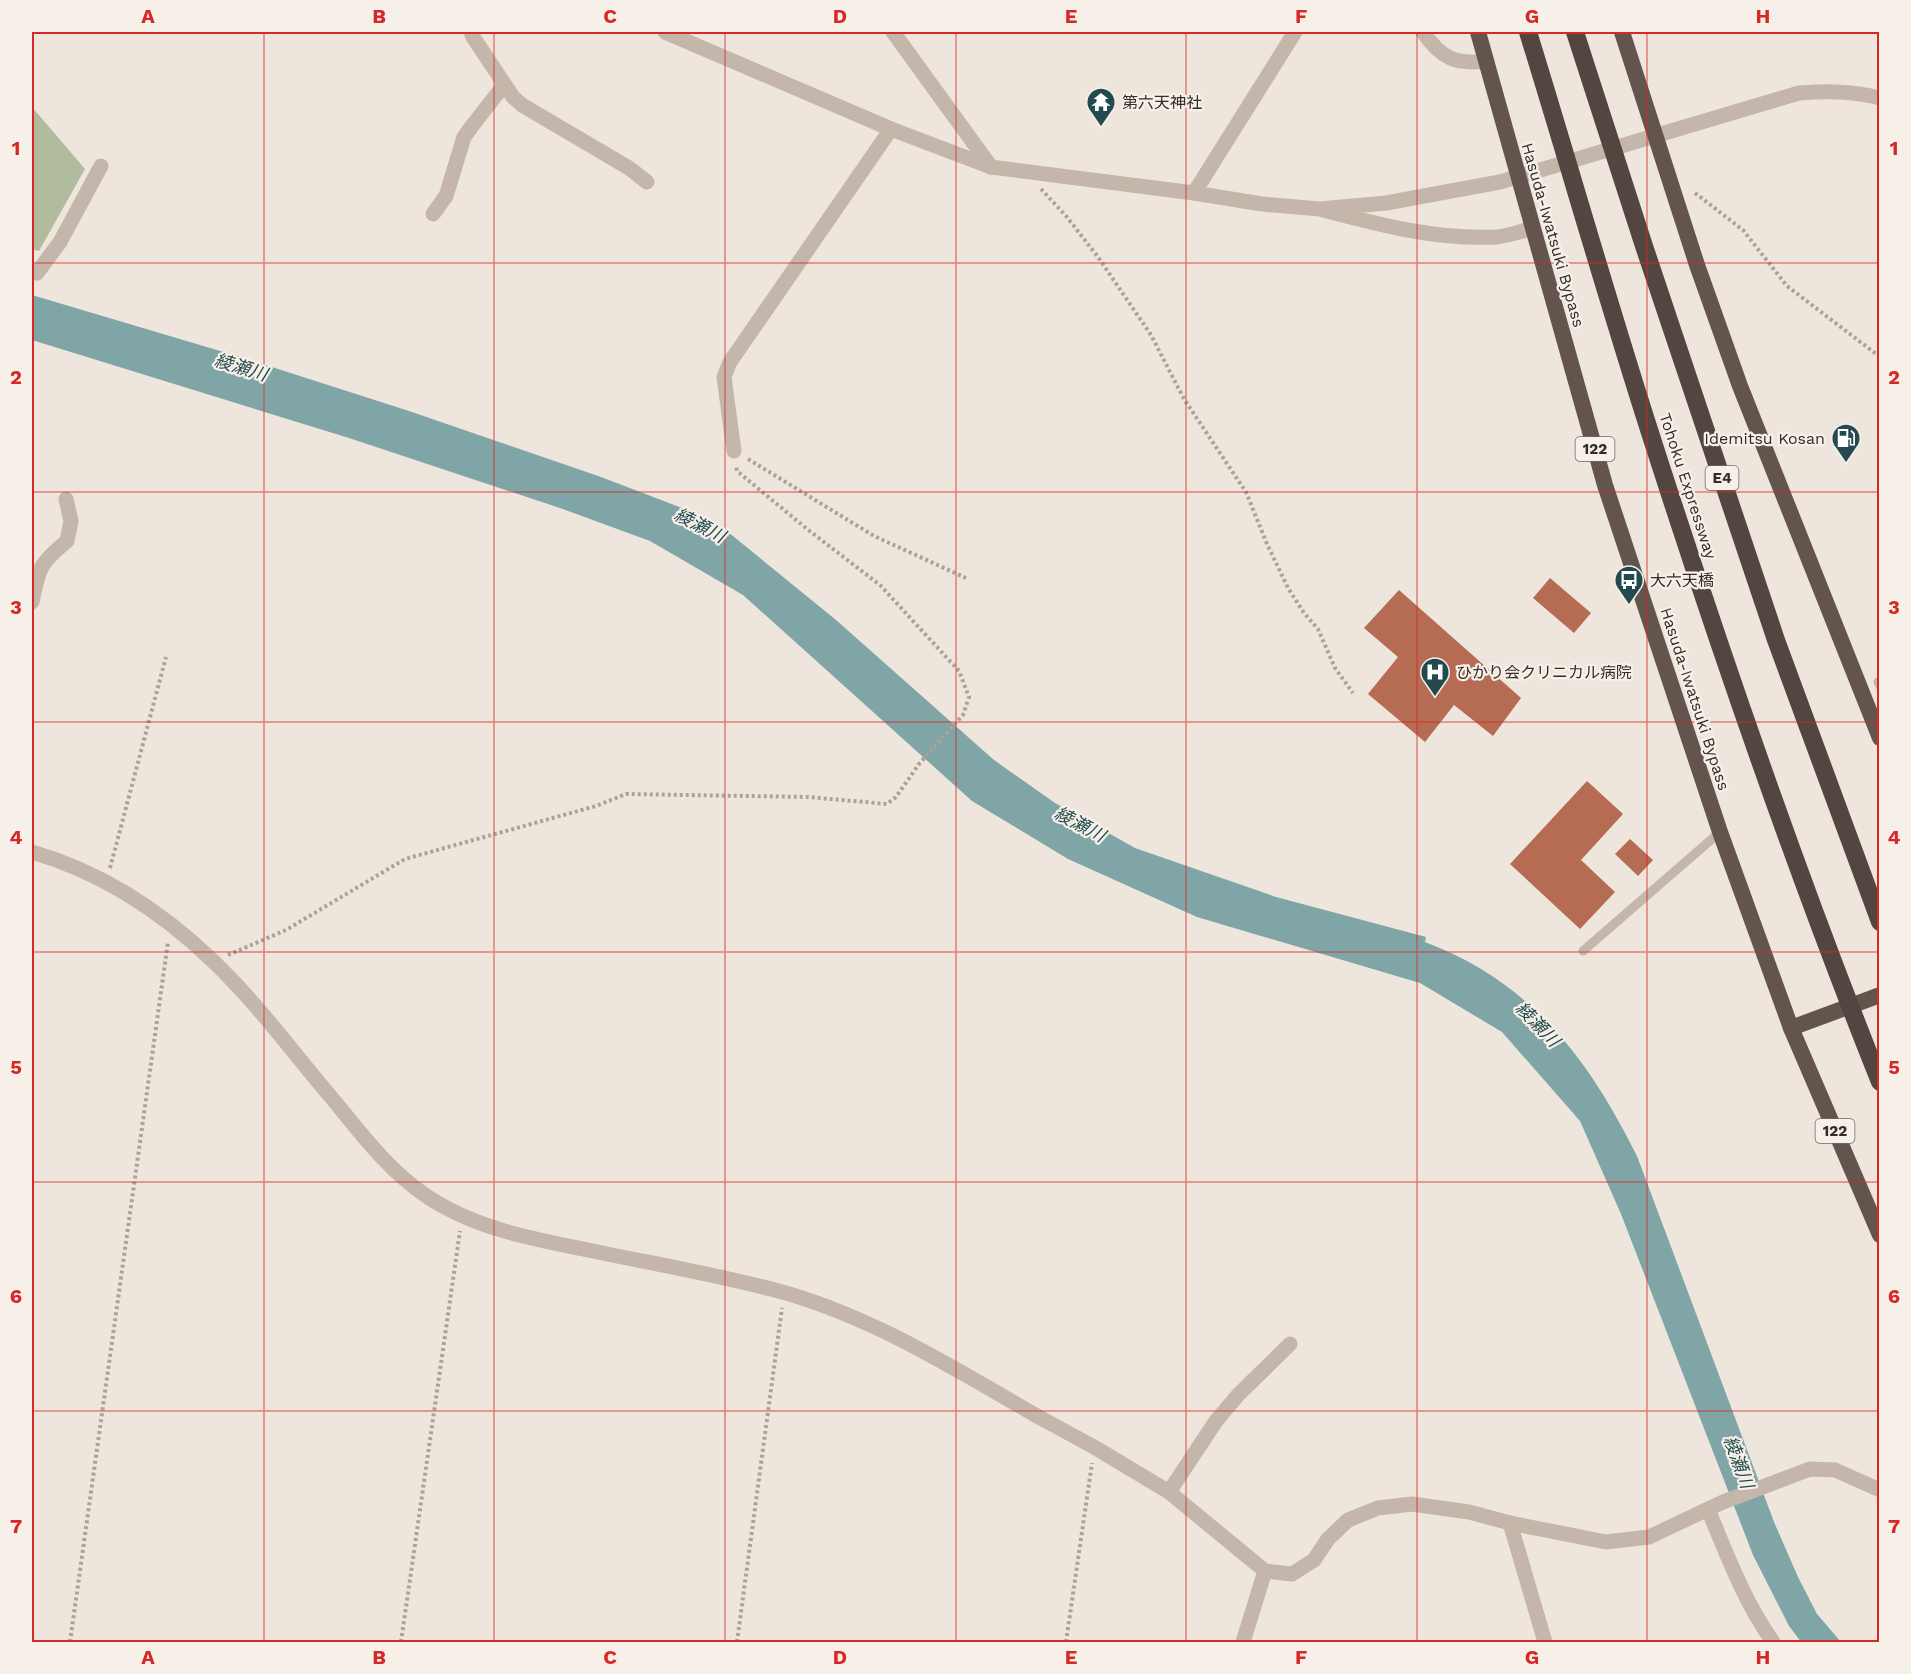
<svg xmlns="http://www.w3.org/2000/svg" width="1911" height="1674" viewBox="0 0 1911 1674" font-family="'Work Sans','Noto Sans JP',sans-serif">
	<rect width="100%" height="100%" fill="#eee6dc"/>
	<!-- green -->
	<polygon fill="#b1bb9e" points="32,107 85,169 39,251 32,249"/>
	<!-- water -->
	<path fill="#7fa5a7" d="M 32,295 L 247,359 L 409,411 L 601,477 L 682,508 L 728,532 L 836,620 L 994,760 L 1055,803 L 1135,848 L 1276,897 L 1426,937 L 1425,942 C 1531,982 1588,1058 1637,1156 L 1774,1522 L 1798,1577 L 1817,1614 L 1841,1642 L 1801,1642 L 1789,1626 L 1753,1555 L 1621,1214 L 1580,1121 L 1502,1032 L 1420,983 L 1197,917 L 1068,859 L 972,801 L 743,595 L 650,541 L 560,508 L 349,438 L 32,340 Z"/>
	<!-- building -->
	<g fill="#b56c53">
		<polygon points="1550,578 1591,613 1574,633 1533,598"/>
		<polygon points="1399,590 1521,698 1493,736 1454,705 1425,742 1368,694 1398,657 1364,628"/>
		<polygon points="1587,781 1623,814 1581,860 1615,892 1580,929 1510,864"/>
		<polygon points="1630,839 1653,860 1638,876 1615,854"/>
	</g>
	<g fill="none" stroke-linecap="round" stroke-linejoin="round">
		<!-- path -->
		<g stroke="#b0a194" stroke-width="4" stroke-dasharray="3 3" stroke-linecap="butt">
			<polyline points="1041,189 1066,216 1098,257 1151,335 1184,399 1246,492 1267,544 1288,588 1304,613 1318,629 1335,668 1353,693"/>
			<polyline points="1695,193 1743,230 1787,286 1880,357"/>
			<polyline points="748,459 874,536 966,578"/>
			<polyline points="110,868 166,657"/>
			<polyline points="228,955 286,930 405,859 596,806 626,794 808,797 887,804 896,797 919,764 963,715 969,697 959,671 880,585 807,529 737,471 736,466"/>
			<polyline points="70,1642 168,942"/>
			<polyline points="401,1642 460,1231"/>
			<polyline points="737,1642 782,1308"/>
			<polyline points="1066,1642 1092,1463"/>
		</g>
		<!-- service -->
		<g stroke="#c4b6aa" stroke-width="9">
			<polyline points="1880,681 1878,682 1880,686"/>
			<polyline points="1583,951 1720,832"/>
		</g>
		<!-- minor -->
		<g stroke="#c4b6aa" stroke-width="15">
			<polyline points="471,32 473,37 513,97 522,105 629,168 647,182"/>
			<polyline points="1194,193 1295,32"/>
			<path d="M 1323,210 C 1380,225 1437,240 1496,237 C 1508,236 1521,231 1532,229"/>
			<polyline points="433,214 446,196 464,137 472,126 504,85"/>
			<polyline points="32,271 37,273 60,242 101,166"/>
			<polyline points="734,451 724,377 730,362 891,129"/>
			<path d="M 32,602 C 39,568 39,564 67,541 L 71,521 L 66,499"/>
			<polyline points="1037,1416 1094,1447 1169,1492 1265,1571 1292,1574 1314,1560 1328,1539 1348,1520 1378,1508 1412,1504 1469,1512 1510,1523 1606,1542 1649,1537 1723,1502 1810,1469 1835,1470 1880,1490"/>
			<polyline points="1169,1492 1216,1421 1238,1395 1290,1344"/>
			<path d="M 1708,1509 C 1727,1555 1744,1601 1773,1642"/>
			<polyline points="1510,1523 1545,1642"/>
			<polyline points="1243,1642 1265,1571"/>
		</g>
		<!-- tertiary -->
		<g stroke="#c4b6aa" stroke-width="15">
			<path d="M 665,32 L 891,129 L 991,167 L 1194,193 L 1262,204 L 1320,209 L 1386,203 L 1500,182 L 1799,93 C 1827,91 1852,91 1880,98"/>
			<polyline points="893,32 991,167"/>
			<path d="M 1423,32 C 1441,58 1455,65 1487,61"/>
			<path d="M 32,852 C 101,872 161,911 213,961 C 256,1002 292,1051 331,1097 C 360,1132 387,1169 425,1195 C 473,1228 532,1239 588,1250 C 654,1264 721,1275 786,1293 C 878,1320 955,1369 1037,1416"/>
		</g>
		<!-- trunk -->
		<g stroke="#63554e" stroke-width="16">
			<polyline points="1478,32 1605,485 1720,832 1791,1028 1880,1235"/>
			<polyline points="1622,32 1697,265 1740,386 1880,738"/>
			<polyline points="1791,1028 1880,995"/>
		</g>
		<!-- motorway -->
		<g stroke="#534640" stroke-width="18">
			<path d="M 1528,32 C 1570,168 1609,306 1653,442 C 1722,657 1796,872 1880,1082"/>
			<polyline points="1575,32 1644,246 1776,640 1880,922"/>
		</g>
	</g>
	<!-- grid -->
	<path fill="none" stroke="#d62828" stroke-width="1.5" stroke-opacity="0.55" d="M 264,32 L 264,1642M 494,32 L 494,1642M 725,32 L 725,1642M 956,32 L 956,1642M 1186,32 L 1186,1642M 1417,32 L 1417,1642M 1647,32 L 1647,1642M 32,263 L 1880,263M 32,492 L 1880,492M 32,722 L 1880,722M 32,952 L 1880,952M 32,1182 L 1880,1182M 32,1411 L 1880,1411"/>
	<!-- icons -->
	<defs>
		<g id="temple-pin" transform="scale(1.5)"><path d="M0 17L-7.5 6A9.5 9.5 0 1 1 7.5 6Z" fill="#234b4f" stroke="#f6f0e8"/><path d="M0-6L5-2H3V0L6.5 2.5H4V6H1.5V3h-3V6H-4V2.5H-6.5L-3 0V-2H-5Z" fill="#fff"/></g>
		<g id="fuel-pin" transform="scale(1.5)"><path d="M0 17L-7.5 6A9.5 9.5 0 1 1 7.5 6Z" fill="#234b4f" stroke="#f6f0e8"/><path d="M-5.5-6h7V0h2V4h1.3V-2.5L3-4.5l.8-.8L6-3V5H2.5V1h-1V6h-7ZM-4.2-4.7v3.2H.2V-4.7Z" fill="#fff"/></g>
		<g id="bus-pin" transform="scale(1.5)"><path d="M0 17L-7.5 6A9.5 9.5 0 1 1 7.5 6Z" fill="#234b4f" stroke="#f6f0e8"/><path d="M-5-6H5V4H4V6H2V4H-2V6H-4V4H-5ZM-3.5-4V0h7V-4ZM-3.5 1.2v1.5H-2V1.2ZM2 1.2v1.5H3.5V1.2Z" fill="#fff"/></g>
		<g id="hospital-pin" transform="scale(1.5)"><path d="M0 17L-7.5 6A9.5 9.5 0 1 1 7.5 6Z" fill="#234b4f" stroke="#f6f0e8"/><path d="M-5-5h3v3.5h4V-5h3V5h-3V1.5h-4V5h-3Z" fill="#fff"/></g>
	</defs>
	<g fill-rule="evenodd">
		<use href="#temple-pin" x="1101" y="102"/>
		<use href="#fuel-pin" x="1846" y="438"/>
		<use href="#bus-pin" x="1629" y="580"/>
		<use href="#hospital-pin" x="1435" y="672"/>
	</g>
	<g text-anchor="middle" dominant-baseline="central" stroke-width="4.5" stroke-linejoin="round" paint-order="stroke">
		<!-- shield labels -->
		<g fill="#f6f0e8" stroke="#6e6762" stroke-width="1.5">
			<rect x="1575.5" y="437" width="39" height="24" rx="4.5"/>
			<rect x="1705.5" y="466" width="33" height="24" rx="4.5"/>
			<rect x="1815.5" y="1119" width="39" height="24" rx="4.5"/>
		</g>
		<g font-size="15" font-weight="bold" fill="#332c28">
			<text x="1595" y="449">122</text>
			<text x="1722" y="478">E4</text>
			<text x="1835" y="1131">122</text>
		</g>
		<!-- poi labels -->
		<g font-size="16" fill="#332c28" stroke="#f6f0e8" text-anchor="start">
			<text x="1122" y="102">第六天神社</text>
			<text x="1825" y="438" text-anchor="end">Idemitsu Kosan</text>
			<text x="1650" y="580">大六天橋</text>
			<text x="1456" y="672">ひかり会クリニカル病院</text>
		</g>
		<!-- street labels -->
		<g font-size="16" fill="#332c28" stroke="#f6f0e8">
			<text transform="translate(1553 235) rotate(74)">Hasuda-Iwatsuki Bypass</text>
			<text transform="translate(1688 486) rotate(72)">Tohoku Expressway</text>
			<text transform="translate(1695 699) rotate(72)">Hasuda-Iwatsuki Bypass</text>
		</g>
		<!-- water labels -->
		<g font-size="18" font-style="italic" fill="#234b4f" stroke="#f6f0e8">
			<text transform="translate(241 367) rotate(17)">綾瀬川</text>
			<text transform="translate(700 525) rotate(27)">綾瀬川</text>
			<text transform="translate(1080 824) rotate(28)">綾瀬川</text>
			<text transform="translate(1538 1024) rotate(46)">綾瀬川</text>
			<text transform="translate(1739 1462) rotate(70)">綾瀬川</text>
		</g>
	</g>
	<!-- border -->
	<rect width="1911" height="1674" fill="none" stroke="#f6f0e8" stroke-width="66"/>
	<rect x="33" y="33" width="1845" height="1608" fill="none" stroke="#d62828" stroke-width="2"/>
	<g font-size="20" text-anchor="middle" font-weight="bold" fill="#d62828">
		<text x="148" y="23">A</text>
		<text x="379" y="23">B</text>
		<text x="610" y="23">C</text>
		<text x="840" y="23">D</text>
		<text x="1071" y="23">E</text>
		<text x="1301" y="23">F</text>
		<text x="1532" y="23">G</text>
		<text x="1763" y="23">H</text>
		<text x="16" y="155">1</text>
		<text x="1894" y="155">1</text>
		<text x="16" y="384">2</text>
		<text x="1894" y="384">2</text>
		<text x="16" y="614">3</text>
		<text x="1894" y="614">3</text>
		<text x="16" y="844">4</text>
		<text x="1894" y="844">4</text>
		<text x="16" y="1074">5</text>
		<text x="1894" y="1074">5</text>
		<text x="16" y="1303">6</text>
		<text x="1894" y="1303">6</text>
		<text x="16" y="1533">7</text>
		<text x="1894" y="1533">7</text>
		<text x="148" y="1664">A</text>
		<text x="379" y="1664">B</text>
		<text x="610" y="1664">C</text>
		<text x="840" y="1664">D</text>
		<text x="1071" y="1664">E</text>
		<text x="1301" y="1664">F</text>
		<text x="1532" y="1664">G</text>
		<text x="1763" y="1664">H</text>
	</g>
</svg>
